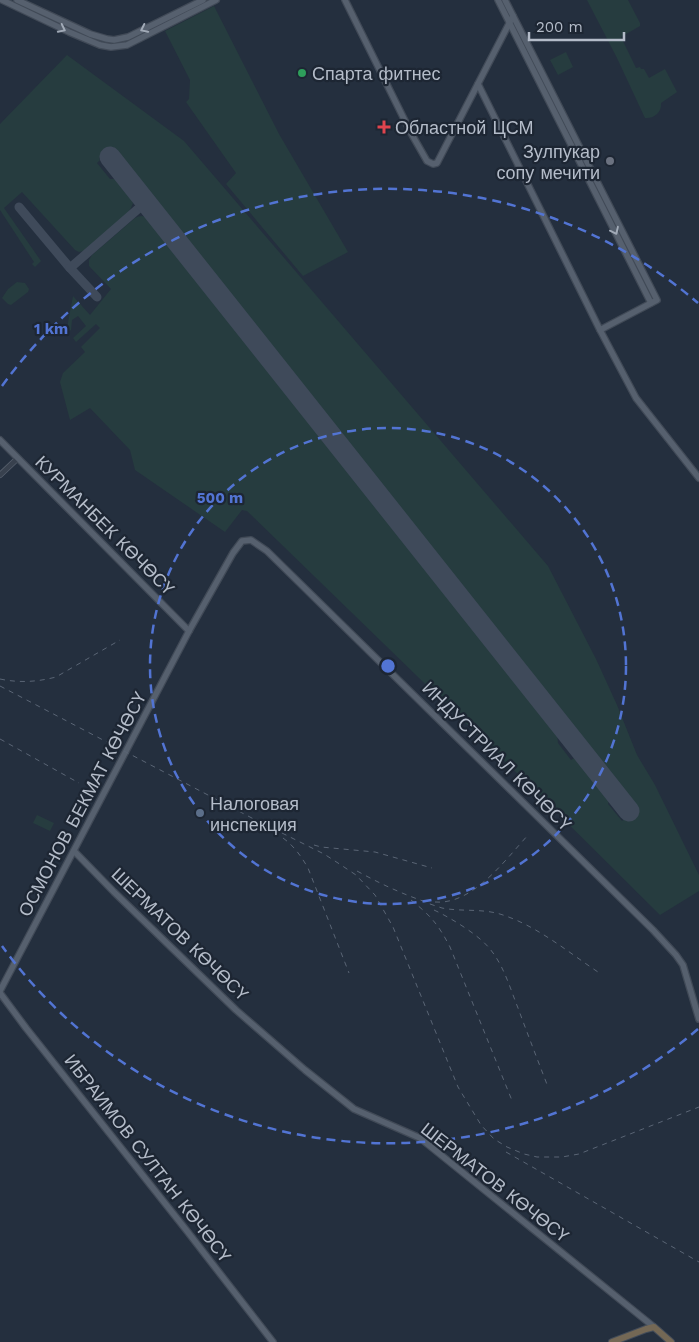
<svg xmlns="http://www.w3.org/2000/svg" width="699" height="1342" viewBox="0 0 699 1342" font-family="'Work Sans',sans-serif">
	<rect width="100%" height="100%" fill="#242f3e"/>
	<!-- green -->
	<g fill="#263c3f">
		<path d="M 587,0 L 628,0 L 640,23 L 640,26 L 621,37 L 636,68 L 640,67 L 641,69 L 644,69 L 649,78 L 665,69 L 677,92 L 661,103 C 662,112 654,119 645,118 L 617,58 Z"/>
		<path d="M 22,4 L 116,42 L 123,41 L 167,21 L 168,21 C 154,29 134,42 119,45 C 97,47 42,16 21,6 Z"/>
		<polygon points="214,6 279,134 348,252 303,276 226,184 236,173 186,102 189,99 190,80 165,31"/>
		<polygon points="566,52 573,67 558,75 550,60"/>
		<path d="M 67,55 L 184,141 L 548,566 L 596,659 L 617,705 L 637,755 L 655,785 L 699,875 L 699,891 L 660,915 L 522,778 L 247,511 L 242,510 L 225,532 L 135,470 L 130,450 L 90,408 L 70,420 L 60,382 L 63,373 L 85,352 L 81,347 L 100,328 L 96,324 L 76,342 L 73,338 L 86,326 L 78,316 L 72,320 L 71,330 L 66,333 L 73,296 L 90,315 L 111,289 L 89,266 L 89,260 L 92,255 L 135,218 C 140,215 144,215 149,220 L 557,734 L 558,743 L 571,760 L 576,757 L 609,799 L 608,804 L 622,821 L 637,809 L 113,147 L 99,158 L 100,160 L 97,163 L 110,179 L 114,179 L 117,180 L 131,196 L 133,203 L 131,208 L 127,214 L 84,251 L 79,252 L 75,250 L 22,192 L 4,208 L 41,261 L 35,267 L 32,264 L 34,262 L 0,210 L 0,124 Z"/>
		<polygon points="17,282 25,283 29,289 28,292 11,305 8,304 2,298 8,289"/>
		<polygon points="37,815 54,823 50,831 33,823"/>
	</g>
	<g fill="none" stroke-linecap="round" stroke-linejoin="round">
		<!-- taxiway -->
		<g stroke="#3f4a5a" stroke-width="9">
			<polyline points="19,207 70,268 97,297"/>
			<polyline points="70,268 146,202"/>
		</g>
		<!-- runway -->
		<polyline stroke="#3f4a5a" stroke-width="21" points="110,157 629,811"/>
		<!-- minor casing -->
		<g stroke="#565f6c" stroke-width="6">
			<polyline id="minor" points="0,475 18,458"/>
		</g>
		<!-- major casing -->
		<g stroke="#414a57" stroke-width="8">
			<g id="major">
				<polyline points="2,0 69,32 100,45 111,47 127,45 216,0"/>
				<polyline points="17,0 90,34 107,39 114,40 128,37 203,0"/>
				<polyline points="345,0 411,133 427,161 433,164 437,163 513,16"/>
				<polyline points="498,0 651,303"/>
				<polyline points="505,0 657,300 600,330"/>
				<polyline points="478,84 600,330 636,398 699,478"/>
				<polyline points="0,440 189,631"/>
				<polyline points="74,851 114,892 236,1010 305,1070 354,1109 420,1138 654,1327"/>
				<polyline points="0,991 189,631 233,553 242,541 251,540 267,551 653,930 676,955 683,965 699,1019"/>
				<polyline points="0,993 26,1028 187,1231 273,1342"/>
			</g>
		</g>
		<!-- highway casing -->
		<g stroke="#434c59" stroke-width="8">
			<polyline id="highway" points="612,1342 646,1329 654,1327 671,1342"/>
		</g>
		<!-- minor -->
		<use href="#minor" stroke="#38414e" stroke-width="4.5"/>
		<!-- major -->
		<use href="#major" stroke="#56606e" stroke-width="5.5"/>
		<!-- highway -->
		<use href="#highway" stroke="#746855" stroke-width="6"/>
		<!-- rail -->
		<g stroke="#5a6575" stroke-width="1" stroke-dasharray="5 5" stroke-linecap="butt">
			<path d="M 0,679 C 19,683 37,682 56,677 L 120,640"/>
			<polyline points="0,686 269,827"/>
			<polyline points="0,739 79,783"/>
			<polyline points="264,824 324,854 338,863 356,875 375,895 393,927 458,1087 481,1125 494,1139 507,1147 524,1154 537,1157 562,1157 579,1154 699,1107"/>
			<path d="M 283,838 C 294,846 301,856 308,868 L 349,973"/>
			<polyline points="314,845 321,847 375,852 432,868"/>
			<path d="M 357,871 C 379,883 400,893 423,901 C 429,904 436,906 442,908 C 462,912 483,908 503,915 C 539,927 569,953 601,974"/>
			<path d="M 411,900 C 431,916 438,924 450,947 L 513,1103"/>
			<path d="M 435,902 C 473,905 505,860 529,834"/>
			<path d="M 434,910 C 451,918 479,935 490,949 C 504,966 510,988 518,1008 C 528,1035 538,1061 548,1087"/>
			<polyline points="506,1152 699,1262"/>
		</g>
	</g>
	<!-- one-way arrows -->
	<defs><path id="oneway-chevron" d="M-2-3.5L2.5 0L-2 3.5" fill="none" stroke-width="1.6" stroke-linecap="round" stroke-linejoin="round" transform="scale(1.25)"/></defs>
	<g stroke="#a1aab7">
		<use href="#oneway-chevron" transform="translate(62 29) rotate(26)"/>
		<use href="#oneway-chevron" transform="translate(144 29) rotate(154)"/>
		<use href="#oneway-chevron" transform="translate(615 231) rotate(64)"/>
	</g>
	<!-- distance rings -->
	<g fill="none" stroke="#5274d3" stroke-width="2.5" stroke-dasharray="9 6">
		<circle cx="388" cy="666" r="238"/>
		<path d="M698 1029A477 477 0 0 1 2 946M2 386A477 477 0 0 1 698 303"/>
	</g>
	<!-- markers -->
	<circle fill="#2e9e5b" stroke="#1d2633" stroke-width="2" cx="302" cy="73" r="5"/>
	<path fill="#e0444e" stroke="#1d2633" stroke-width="2" d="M381.5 119.5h5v5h5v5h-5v5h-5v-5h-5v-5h5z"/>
	<circle fill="#6b7280" stroke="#1d2633" stroke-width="2" cx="610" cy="161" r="5"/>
	<circle fill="#5c6f8a" stroke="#1d2633" stroke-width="2" cx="200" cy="813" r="5"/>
	<g text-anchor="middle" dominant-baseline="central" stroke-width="4.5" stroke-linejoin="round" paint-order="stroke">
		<!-- poi labels -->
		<g font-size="18" fill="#b4bcc9" stroke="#1d2633" text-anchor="start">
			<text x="312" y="73">Спарта фитнес</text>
			<text x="395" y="127">Областной ЦСМ</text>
			<text x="600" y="151" text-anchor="end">Зулпукар<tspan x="600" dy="21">сопу мечити</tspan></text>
			<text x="210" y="803">Налоговая<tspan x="210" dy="21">инспекция</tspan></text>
		</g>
		<!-- street labels -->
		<g font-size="18" fill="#b4bcc9" stroke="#1d2633">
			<text transform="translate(105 525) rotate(45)">КУРМАНБЕК КӨЧӨСҮ</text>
			<text transform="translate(497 756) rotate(45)">ИНДУСТРИАЛ КӨЧӨСҮ</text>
			<text transform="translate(82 804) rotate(-62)">ОСМОНОВ БЕКМАТ КӨЧӨСҮ</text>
			<text transform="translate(180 934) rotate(44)">ШЕРМАТОВ КӨЧӨСҮ</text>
			<text transform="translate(148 1158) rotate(52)">ИБРАИМОВ СУЛТАН КӨЧӨСҮ</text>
			<text transform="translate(495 1182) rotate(38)">ШЕРМАТОВ КӨЧӨСҮ</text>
		</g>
	</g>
	<circle cx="388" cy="666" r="8" fill="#5274d3" stroke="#1d2633" stroke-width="2.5"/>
	<g font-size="15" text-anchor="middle" font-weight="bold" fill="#5274d3" stroke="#1d2633" stroke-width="4.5" stroke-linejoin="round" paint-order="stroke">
		<text x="51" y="334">1 km</text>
		<text x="220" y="503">500 m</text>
	</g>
	<!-- scale -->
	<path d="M529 32v8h95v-8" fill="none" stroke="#b4bcc9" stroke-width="2.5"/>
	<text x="536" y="32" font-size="15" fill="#b4bcc9" stroke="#1d2633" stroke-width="4" paint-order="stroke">200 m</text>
</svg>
